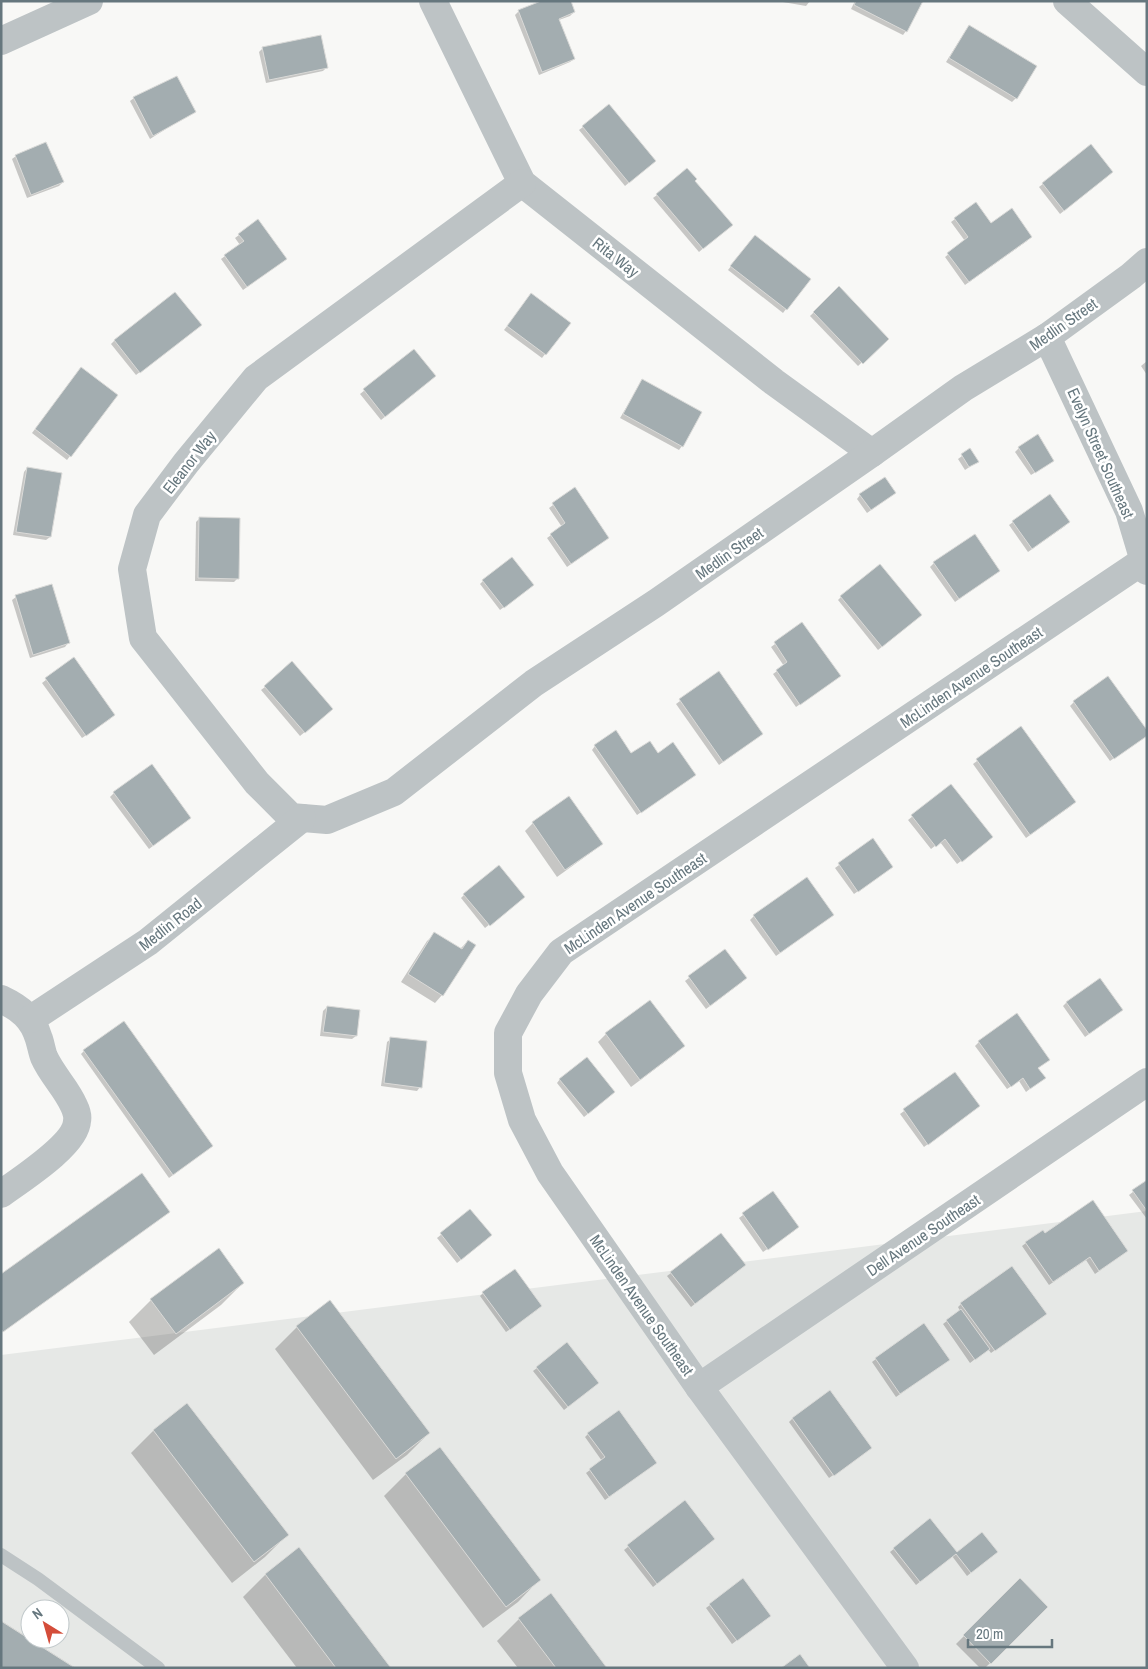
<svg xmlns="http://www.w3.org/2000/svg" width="1148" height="1669" viewBox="0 0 1148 1669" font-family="'Archivo Narrow',sans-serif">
	<rect width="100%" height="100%" fill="#f8f8f6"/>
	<!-- built -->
	<path fill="#e6e8e6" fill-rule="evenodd" d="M 1147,1211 L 1147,1668 L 1,1668 L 1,1355 ZM 30,1609 L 60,1609 L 60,1639 L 30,1639 Z"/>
	<!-- shadow -->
	<g fill="#0003">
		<polygon points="777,1 810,1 806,6"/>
		<polygon points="855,1 922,1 906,31 903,35 851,9"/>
		<polygon points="519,11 574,12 570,16 559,20 574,59 570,62 539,75 515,15"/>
		<polygon points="966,30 1016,98 1012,102 946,62"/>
		<polygon points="262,49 327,67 323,71 266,83 259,52"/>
		<polygon points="134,98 194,111 150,139 130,101"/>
		<polygon points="583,127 651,164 625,186 579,130"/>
		<polygon points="1091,146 1108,176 1060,214 1039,187"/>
		<polygon points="16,156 63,182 59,186 27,198 12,159"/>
		<polygon points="693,181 727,228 699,252 653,198 657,195"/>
		<polygon points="955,219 991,225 1027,241 965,285 945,257 965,241 951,222"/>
		<polygon points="239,235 282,262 243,290 221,259 240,245 235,238"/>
		<polygon points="751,240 786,309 783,313 728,270"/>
		<polygon points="839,288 887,339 858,366 810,316"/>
		<polygon points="528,299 569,323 542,358 504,330"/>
		<polygon points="196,328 136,375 111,344 115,340"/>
		<polygon points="414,351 431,380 381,420 360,394"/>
		<polygon points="1147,361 1147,375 1141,366"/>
		<polygon points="78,372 70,456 67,460 32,433"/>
		<polygon points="642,381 682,446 679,450 620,418"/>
		<polygon points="1019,448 1049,464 1031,475 1015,452"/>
		<polygon points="970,450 977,462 965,470 958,459"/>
		<polygon points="27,468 60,474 50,537 46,540 13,535 24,472"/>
		<polygon points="575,489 604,541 567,567 547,538 562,527 549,508"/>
		<polygon points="860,495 891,496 867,513 857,499"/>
		<polygon points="1049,496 1065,526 1028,552 1009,525"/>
		<polygon points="200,518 238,578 234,582 195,581 196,522"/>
		<polygon points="934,563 994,574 955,602 930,567"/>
		<polygon points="483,581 529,588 500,610 480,584"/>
		<polygon points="16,597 68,643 65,647 30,658 12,600"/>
		<polygon points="841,597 916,619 878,650 838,600"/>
		<polygon points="802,624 835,680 796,707 773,674 784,666 771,647"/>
		<polygon points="73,659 110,719 82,738 42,683"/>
		<polygon points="718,673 758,737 719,765 676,704"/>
		<polygon points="265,687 328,713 300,736 261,690"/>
		<polygon points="1074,702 1144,737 1110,761 1070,706"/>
		<polygon points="1021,728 1071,806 1026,838 973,764"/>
		<polygon points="595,746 631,755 657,754 691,778 637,815 592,750"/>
		<polygon points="951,786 988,841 957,864 940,842 931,849 908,820"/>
		<polygon points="114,793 186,821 149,849 110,797"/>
		<polygon points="569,798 601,843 593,851 557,877 525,831 533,823"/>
		<polygon points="873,840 888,870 854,894 835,868"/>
		<polygon points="464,895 522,898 485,928 461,898"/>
		<polygon points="754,916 829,918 776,956 750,920"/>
		<polygon points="435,934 460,949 468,941 442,995 435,1003 401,982 427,941"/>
		<polygon points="725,950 742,982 706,1009 685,981"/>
		<polygon points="1067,1002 1117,1014 1085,1037 1063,1006"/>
		<polygon points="327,1007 356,1036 352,1039 320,1036 323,1011"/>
		<polygon points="606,1034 683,1046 675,1054 631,1087 598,1042"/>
		<polygon points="391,1039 420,1087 417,1091 381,1086 387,1042"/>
		<polygon points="979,1042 1045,1063 1037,1069 1040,1081 1026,1092 1019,1081 1007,1089 975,1046"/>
		<polygon points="84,1051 212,1146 169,1178 81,1054"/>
		<polygon points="955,1074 979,1106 924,1147 900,1114"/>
		<polygon points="560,1079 610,1096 584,1117 557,1083"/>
		<polygon points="1147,1181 1147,1219 1129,1195"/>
		<polygon points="773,1193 794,1231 763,1252 739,1218"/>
		<polygon points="470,1211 487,1239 457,1263 437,1238"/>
		<polygon points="1045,1234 1123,1254 1095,1274 1086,1260 1049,1285 1022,1246 1026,1243"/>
		<polygon points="741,1268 691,1307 667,1276 671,1273"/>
		<polygon points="243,1283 221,1305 154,1355 129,1322 151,1300"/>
		<polygon points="483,1293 537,1310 506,1332 480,1296"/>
		<polygon points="961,1304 1041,1317 991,1353 988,1349 970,1363 943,1324 960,1311 958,1307"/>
		<polygon points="297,1327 429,1433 407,1455 373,1480 275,1349"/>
		<polygon points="876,1359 944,1363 896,1397 872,1362"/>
		<polygon points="537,1368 594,1386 564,1410 533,1371"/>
		<polygon points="187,1405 287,1535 265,1557 232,1583 131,1453 153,1431"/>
		<polygon points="793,1418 866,1452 829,1478 789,1422"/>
		<polygon points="588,1434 652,1466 605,1500 586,1473 602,1461 585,1437"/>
		<polygon points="406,1474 539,1580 518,1602 483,1628 384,1496"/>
		<polygon points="685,1502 710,1542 653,1587 624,1550"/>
		<polygon points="930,1520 957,1553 993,1555 967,1576 952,1556 916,1585 890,1552"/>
		<polygon points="299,1549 389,1668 297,1668 243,1597 265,1575"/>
		<polygon points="743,1580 765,1619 732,1644 706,1608"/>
		<polygon points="1020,1580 1047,1607 985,1668 980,1668 956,1644"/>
		<polygon points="519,1619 606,1668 518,1668 497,1641"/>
	</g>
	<!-- building -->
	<g fill="#a3adb0" stroke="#dadad8">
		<polygon points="541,1 571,1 575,12 559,19 575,59 542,72 518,10"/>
		<polygon points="856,1 923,1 907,32 854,5"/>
		<polygon points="969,25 1037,66 1017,99 949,58"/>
		<polygon points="321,35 328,68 269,80 262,47"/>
		<polygon points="177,76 196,112 153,136 133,97"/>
		<polygon points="609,104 656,161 629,183 582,126"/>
		<polygon points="46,142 64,182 31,195 15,155"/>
		<polygon points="1091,144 1113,172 1064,211 1042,183"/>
		<polygon points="687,168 697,179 695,181 733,225 703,249 656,194"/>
		<polygon points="976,202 991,223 1012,208 1032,237 969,282 947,253 968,237 954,218"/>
		<polygon points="258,219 287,259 247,287 224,255 244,241 238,234"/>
		<polygon points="755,235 811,279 787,310 730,266"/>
		<polygon points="839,286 889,339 863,364 813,312"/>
		<polygon points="175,292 202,325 140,373 114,340"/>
		<polygon points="531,293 571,323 546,355 507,326"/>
		<polygon points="414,349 436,376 385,417 363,389"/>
		<polygon points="81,367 118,395 71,457 35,429"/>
		<polygon points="642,379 702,412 683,447 623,414"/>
		<polygon points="1038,434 1054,461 1035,473 1018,447"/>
		<polygon points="970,448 979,462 969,467 961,454"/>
		<polygon points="27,467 62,473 51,537 16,532"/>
		<polygon points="885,477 896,493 871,510 859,494"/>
		<polygon points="575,487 609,538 571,564 550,534 565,523 552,503"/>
		<polygon points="1050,494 1070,522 1032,549 1012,521"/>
		<polygon points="199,517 240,518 239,579 198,578"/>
		<polygon points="975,534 1000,571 959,599 933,562"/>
		<polygon points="512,557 534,585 504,608 482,580"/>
		<polygon points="880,564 922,615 882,647 840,596"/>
		<polygon points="52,584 70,643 33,655 15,595"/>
		<polygon points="802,622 841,676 800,705 776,670 787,662 774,642"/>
		<polygon points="74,657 115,715 86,736 45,678"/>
		<polygon points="292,661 333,709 305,733 264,686"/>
		<polygon points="719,671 763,734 723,762 679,699"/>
		<polygon points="1108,676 1147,730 1147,736 1114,759 1073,701"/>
		<polygon points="1021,726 1076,802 1030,835 976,759"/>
		<polygon points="616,730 631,753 650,741 658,753 673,742 696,775 641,813 594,745"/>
		<polygon points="152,764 191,818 153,846 113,792"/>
		<polygon points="951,784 993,837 962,862 945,839 936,847 911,815"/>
		<polygon points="569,796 603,844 565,870 532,822"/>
		<polygon points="873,838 893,867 858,892 838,863"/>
		<polygon points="499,865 525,897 490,926 463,894"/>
		<polygon points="807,877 834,915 780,953 753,915"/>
		<polygon points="434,932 462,949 468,940 476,945 443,996 408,974"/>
		<polygon points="725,949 747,978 710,1006 688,976"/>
		<polygon points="1100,978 1123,1010 1089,1034 1066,1002"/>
		<polygon points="650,1000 685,1046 640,1080 605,1033"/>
		<polygon points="327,1006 360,1010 357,1036 323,1032"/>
		<polygon points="1017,1013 1050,1060 1038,1068 1046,1078 1030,1089 1023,1078 1011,1087 978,1041"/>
		<polygon points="124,1021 213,1146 173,1175 83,1050"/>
		<polygon points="390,1037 427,1041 422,1088 384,1083"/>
		<polygon points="587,1057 615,1092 588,1114 559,1079"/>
		<polygon points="955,1072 980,1106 928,1145 903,1109"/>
		<polygon points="142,1173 170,1212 3,1332 1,1329 1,1274"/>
		<polygon points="1147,1180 1147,1211 1132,1190"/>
		<polygon points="773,1191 799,1227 768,1250 742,1213"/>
		<polygon points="1093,1200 1128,1251 1099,1271 1090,1257 1053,1282 1025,1242 1043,1230 1045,1233"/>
		<polygon points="470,1209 492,1235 461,1260 440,1233"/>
		<polygon points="721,1233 746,1265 695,1304 670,1272"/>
		<polygon points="219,1248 244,1283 176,1334 150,1299"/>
		<polygon points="1012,1266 1047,1314 995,1351 960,1303"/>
		<polygon points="515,1269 542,1306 510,1330 482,1292"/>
		<polygon points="330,1300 430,1433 396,1459 296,1326"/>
		<polygon points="961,1309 990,1349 975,1360 946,1320"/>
		<polygon points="924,1323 950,1360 900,1394 875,1358"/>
		<polygon points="567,1342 599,1383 568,1407 536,1367"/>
		<polygon points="830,1390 872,1448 834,1476 792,1418"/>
		<polygon points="187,1403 289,1535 254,1562 153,1430"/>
		<polygon points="619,1410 657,1463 609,1497 589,1469 605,1457 587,1433"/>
		<polygon points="440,1447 541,1580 506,1607 405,1473"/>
		<polygon points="685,1500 715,1539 657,1584 627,1545"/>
		<polygon points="930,1518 957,1552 982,1532 998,1552 971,1573 956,1554 920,1582 893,1548"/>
		<polygon points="299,1547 391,1668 336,1668 265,1574"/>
		<polygon points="743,1578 771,1616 737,1641 709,1604"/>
		<polygon points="1020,1578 1048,1607 991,1664 963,1635"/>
		<polygon points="551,1593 607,1668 556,1668 518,1618"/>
		<polygon points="1,1621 75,1668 1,1668"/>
		<polygon points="1,1621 75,1668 1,1668"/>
		<polygon points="800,1654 810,1668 781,1668"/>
	</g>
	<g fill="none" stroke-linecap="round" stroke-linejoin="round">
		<!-- lane -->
		<polyline stroke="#bdc3c5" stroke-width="14" points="1,1555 38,1579 158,1668"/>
		<!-- street -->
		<g stroke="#bdc3c5" stroke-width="28">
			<polyline points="433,1 522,183 774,382 872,453"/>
			<polyline points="1067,1 1147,72"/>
			<polyline points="1,41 89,1"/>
			<polyline points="522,183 256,378 186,463 147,515 132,569 143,638 257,783 291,817 327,820 394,792 534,683 656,603 872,453 963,388 1047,337 1131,276 1147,262"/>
			<polyline points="1047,337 1129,511 1147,571"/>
			<path d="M 1,999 C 20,1008 33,1018 39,1039 C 41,1045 42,1052 44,1057 C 52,1075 67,1089 74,1106 C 76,1110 78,1117 77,1121 C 76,1145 20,1180 1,1194"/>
			<polyline points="31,1019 148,942 302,818"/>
			<polyline points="699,1387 1147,1082"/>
			<polyline points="905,1668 699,1387 550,1173 522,1120 508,1073 508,1033 529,994 561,952 1143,561"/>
		</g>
	</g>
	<g text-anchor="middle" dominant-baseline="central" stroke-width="5" stroke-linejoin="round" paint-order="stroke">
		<!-- street labels -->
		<g font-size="16" fill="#66777e" stroke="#fff">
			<text transform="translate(616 257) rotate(38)">Rita Way</text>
			<text transform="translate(1063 324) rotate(-35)">Medlin Street</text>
			<text transform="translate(1101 453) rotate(66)">Evelyn Street Southeast</text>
			<text transform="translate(189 462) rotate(-52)">Eleanor Way</text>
			<text transform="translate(729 553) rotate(-35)">Medlin Street</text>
			<text transform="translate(971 677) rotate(-34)">McLinden Avenue Southeast</text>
			<text transform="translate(635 903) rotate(-34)">McLinden Avenue Southeast</text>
			<text transform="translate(170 924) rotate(-38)">Medlin Road</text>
			<text transform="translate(923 1235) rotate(-34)">Dell Avenue Southeast</text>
			<text transform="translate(642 1305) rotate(55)">McLinden Avenue Southeast</text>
		</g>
	</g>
	<!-- border -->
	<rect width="1148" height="1669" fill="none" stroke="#66777e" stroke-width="5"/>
	<!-- north arrow -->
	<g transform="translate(45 1624) rotate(323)"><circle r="24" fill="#ffffff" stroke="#c2c9cb"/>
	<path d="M0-4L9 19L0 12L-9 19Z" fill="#d44d3a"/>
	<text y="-8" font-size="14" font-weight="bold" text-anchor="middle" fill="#66777e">N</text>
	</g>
	<!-- scale -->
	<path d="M968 1639v8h84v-8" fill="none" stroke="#66777e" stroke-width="2.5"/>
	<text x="976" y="1639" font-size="15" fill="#66777e" stroke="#ffffff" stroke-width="4" paint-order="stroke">20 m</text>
</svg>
